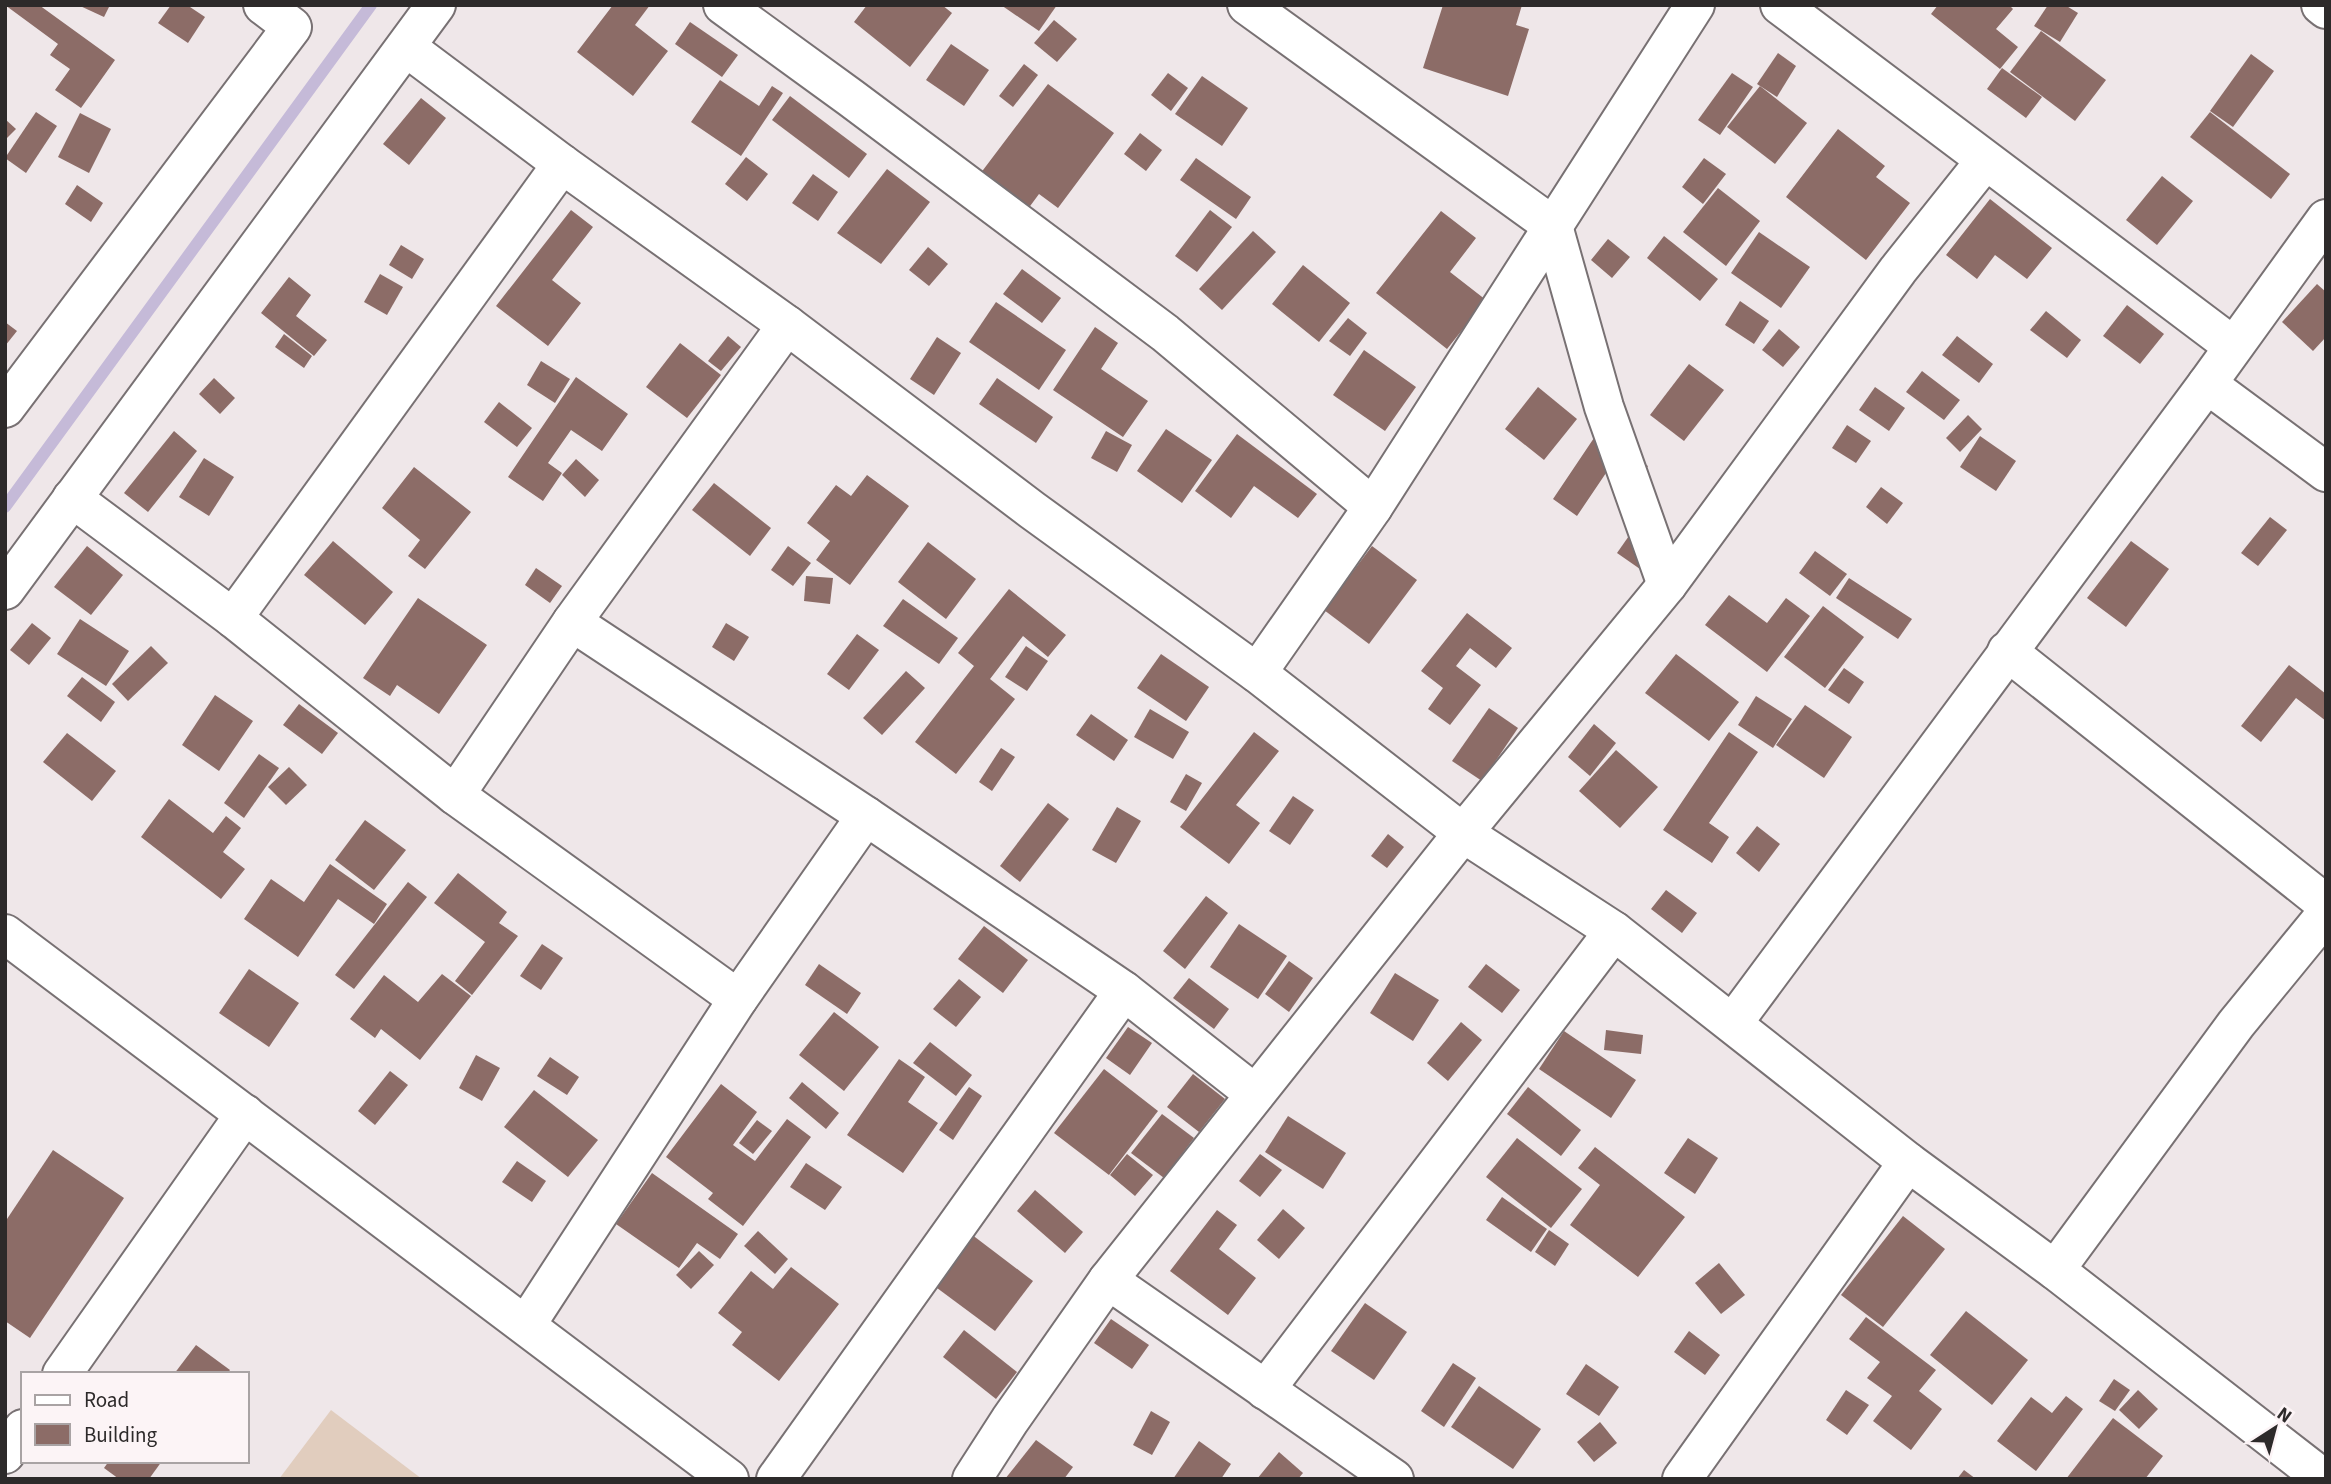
<svg xmlns="http://www.w3.org/2000/svg" width="2331" height="1484" viewBox="0 0 2331 1484" font-family="'Source Sans 3',sans-serif">
	<rect width="100%" height="100%" fill="#efe7e9"/>
	<!-- green -->
	<polygon fill="#e1cdbe" points="331,1410 422,1479 279,1479"/>
	<g fill="none" stroke-linecap="round" stroke-linejoin="round">
		<!-- stream -->
		<polyline stroke="#c5bad8" stroke-width="12" points="5,507 371,5"/>
	</g>
	<!-- building -->
	<g fill="#8c6c67">
		<polygon points="5,5 39,5 115,60 81,108 55,90 70,69 50,55 58,44"/>
		<polygon points="78,5 110,5 104,17"/>
		<polygon points="171,5 187,5 205,17 188,43 158,23"/>
		<polygon points="613,5 650,5 635,25 668,51 633,96 577,52"/>
		<polygon points="867,5 942,5 952,13 910,67 854,22"/>
		<polygon points="1001,5 1057,5 1039,31"/>
		<polygon points="1443,5 1522,5 1516,25 1529,29 1508,96 1423,68"/>
		<polygon points="1938,5 2009,5 2013,9 1996,29 2018,47 2000,69 1931,14"/>
		<polygon points="2048,5 2065,5 2078,13 2060,42 2034,26"/>
		<polygon points="1054,20 1077,39 1057,62 1034,43"/>
		<polygon points="690,22 738,55 722,77 675,44"/>
		<polygon points="2041,31 2106,80 2075,121 2010,72"/>
		<polygon points="951,44 989,70 964,106 926,80"/>
		<polygon points="1778,53 1796,66 1777,97 1757,84"/>
		<polygon points="2251,54 2274,71 2233,127 2210,111"/>
		<polygon points="1024,64 1038,75 1013,107 999,96"/>
		<polygon points="2002,68 2042,97 2026,118 1987,89"/>
		<polygon points="1168,73 1188,88 1171,111 1151,95"/>
		<polygon points="1732,73 1753,87 1720,135 1698,120"/>
		<polygon points="1202,76 1248,108 1222,146 1175,114"/>
		<polygon points="720,80 759,106 772,86 783,93 741,156 691,122"/>
		<polygon points="1048,84 1114,133 1058,208 1039,194 1022,217 974,182"/>
		<polygon points="1760,86 1807,123 1775,164 1727,127"/>
		<polygon points="790,96 867,154 849,178 772,120"/>
		<polygon points="421,98 446,118 409,165 383,144"/>
		<polygon points="36,112 57,126 26,173 5,158"/>
		<polygon points="2210,112 2290,174 2271,199 2190,137"/>
		<polygon points="80,113 111,129 89,173 58,157"/>
		<polygon points="5,119 16,129 5,140"/>
		<polygon points="1838,129 1885,166 1876,177 1910,203 1866,260 1786,197"/>
		<polygon points="1140,133 1162,150 1146,171 1124,154"/>
		<polygon points="746,157 768,174 747,201 725,184"/>
		<polygon points="1196,158 1251,197 1236,219 1180,180"/>
		<polygon points="1704,158 1726,174 1703,204 1682,187"/>
		<polygon points="887,169 930,202 881,264 837,233"/>
		<polygon points="813,174 838,192 818,221 792,203"/>
		<polygon points="2162,176 2193,201 2157,245 2126,220"/>
		<polygon points="77,185 103,203 91,222 65,204"/>
		<polygon points="1718,188 1760,221 1726,266 1683,232"/>
		<polygon points="1990,199 2052,248 2027,279 1995,255 1977,279 1946,255"/>
		<polygon points="571,210 593,227 552,280 581,303 548,346 496,306"/>
		<polygon points="1210,210 1232,227 1197,272 1175,256"/>
		<polygon points="1441,211 1476,238 1450,272 1486,300 1447,349 1376,293"/>
		<polygon points="1253,231 1276,252 1222,310 1199,289"/>
		<polygon points="1759,232 1810,267 1781,308 1731,273"/>
		<polygon points="1664,236 1718,279 1700,301 1647,258"/>
		<polygon points="1608,239 1630,257 1612,278 1591,260"/>
		<polygon points="401,245 424,259 412,279 389,265"/>
		<polygon points="928,247 948,264 929,286 909,270"/>
		<polygon points="1303,265 1350,303 1319,342 1272,304"/>
		<polygon points="1022,269 1061,298 1042,323 1003,294"/>
		<polygon points="380,274 403,287 387,315 364,302"/>
		<polygon points="289,277 311,295 296,316 327,340 314,356 261,313"/>
		<polygon points="2317,284 2326,292 2326,337 2313,351 2282,322"/>
		<polygon points="1740,301 1769,321 1754,344 1725,325"/>
		<polygon points="996,302 1066,350 1039,390 969,342"/>
		<polygon points="2127,305 2164,334 2140,364 2103,336"/>
		<polygon points="2046,311 2081,340 2067,358 2030,330"/>
		<polygon points="1348,318 1367,333 1350,356 1329,341"/>
		<polygon points="5,322 17,331 5,346"/>
		<polygon points="1095,327 1118,343 1101,369 1148,401 1123,437 1053,390"/>
		<polygon points="1779,329 1800,347 1783,367 1762,350"/>
		<polygon points="284,334 312,356 304,368 275,347"/>
		<polygon points="728,336 741,347 721,371 708,361"/>
		<polygon points="1957,336 1993,364 1979,383 1942,355"/>
		<polygon points="937,337 961,353 934,395 910,379"/>
		<polygon points="680,343 721,375 687,418 646,387"/>
		<polygon points="1364,350 1416,387 1385,431 1333,395"/>
		<polygon points="541,361 570,379 555,403 527,385"/>
		<polygon points="1689,364 1724,390 1684,441 1650,415"/>
		<polygon points="1922,371 1960,400 1944,420 1906,392"/>
		<polygon points="576,377 628,414 602,451 571,430 548,463 562,473 543,501 508,477"/>
		<polygon points="214,378 235,398 220,414 199,394"/>
		<polygon points="997,378 1053,417 1036,443 979,404"/>
		<polygon points="1538,387 1577,419 1544,460 1505,429"/>
		<polygon points="1875,387 1905,408 1889,431 1859,410"/>
		<polygon points="499,402 532,428 517,447 484,422"/>
		<polygon points="1968,415 1982,429 1960,452 1946,438"/>
		<polygon points="1847,425 1871,441 1856,463 1832,448"/>
		<polygon points="1166,429 1212,460 1182,503 1137,471"/>
		<polygon points="174,431 197,451 148,512 124,493"/>
		<polygon points="1106,431 1132,445 1117,472 1091,458"/>
		<polygon points="1598,432 1648,466 1632,491 1606,473 1577,516 1553,499"/>
		<polygon points="1237,434 1317,494 1298,518 1254,486 1231,518 1195,491"/>
		<polygon points="1980,436 2016,461 1996,491 1960,467"/>
		<polygon points="204,458 234,477 209,516 179,497"/>
		<polygon points="576,459 599,480 585,497 562,475"/>
		<polygon points="414,467 471,512 425,569 408,556 420,540 382,508"/>
		<polygon points="867,475 909,506 850,585 816,560 830,541 807,523 836,485 851,496"/>
		<polygon points="714,483 771,528 750,556 692,510"/>
		<polygon points="1881,487 1903,503 1887,524 1866,507"/>
		<polygon points="2270,517 2287,530 2258,566 2241,553"/>
		<polygon points="1631,533 1654,550 1640,569 1617,553"/>
		<polygon points="333,541 393,592 365,625 304,575"/>
		<polygon points="2131,541 2169,569 2126,627 2087,598"/>
		<polygon points="928,542 976,579 946,619 898,582"/>
		<polygon points="87,546 123,575 91,615 54,587"/>
		<polygon points="788,546 811,563 793,586 771,570"/>
		<polygon points="1372,546 1417,580 1369,644 1324,610"/>
		<polygon points="1815,551 1847,574 1830,596 1799,573"/>
		<polygon points="536,568 562,586 550,603 525,585"/>
		<polygon points="806,576 833,578 830,604 804,601"/>
		<polygon points="1849,578 1912,619 1898,639 1836,598"/>
		<polygon points="1009,589 1066,635 1048,657 1023,636 990,679 1015,699 956,774 915,742 974,666 958,653"/>
		<polygon points="1729,595 1767,623 1786,598 1810,616 1767,672 1705,625"/>
		<polygon points="418,598 487,645 439,714 397,685 390,696 363,678"/>
		<polygon points="903,599 958,638 939,664 883,626"/>
		<polygon points="1823,606 1864,637 1825,688 1784,657"/>
		<polygon points="1467,613 1512,648 1496,668 1470,648 1456,666 1481,685 1450,725 1428,709 1443,688 1421,671"/>
		<polygon points="80,619 129,651 106,686 57,654"/>
		<polygon points="32,623 51,638 29,665 10,650"/>
		<polygon points="726,623 749,637 734,661 712,647"/>
		<polygon points="857,634 879,650 849,690 827,674"/>
		<polygon points="151,646 168,663 128,701 112,684"/>
		<polygon points="1026,646 1048,661 1027,691 1005,677"/>
		<polygon points="1161,654 1209,687 1186,721 1137,688"/>
		<polygon points="1676,654 1739,702 1709,741 1645,693"/>
		<polygon points="2289,665 2326,694 2326,721 2296,698 2261,742 2241,726"/>
		<polygon points="1844,668 1864,682 1849,704 1828,690"/>
		<polygon points="906,671 925,688 882,735 863,718"/>
		<polygon points="82,677 115,702 101,722 67,696"/>
		<polygon points="215,695 253,721 219,771 182,745"/>
		<polygon points="1756,696 1792,719 1773,748 1738,725"/>
		<polygon points="299,704 338,733 322,754 283,725"/>
		<polygon points="1805,705 1852,737 1824,778 1776,745"/>
		<polygon points="1489,708 1518,728 1482,781 1452,761"/>
		<polygon points="1150,709 1189,732 1173,759 1134,737"/>
		<polygon points="1091,714 1128,740 1114,761 1076,735"/>
		<polygon points="1594,724 1616,743 1590,776 1568,757"/>
		<polygon points="1254,732 1279,751 1236,805 1260,823 1229,864 1180,827"/>
		<polygon points="1729,732 1758,752 1709,823 1729,837 1712,863 1663,830"/>
		<polygon points="67,733 116,771 92,801 43,762"/>
		<polygon points="1001,748 1015,757 992,791 979,782"/>
		<polygon points="1616,750 1658,787 1620,828 1579,791"/>
		<polygon points="259,754 279,768 244,818 224,803"/>
		<polygon points="289,767 307,785 286,805 268,787"/>
		<polygon points="1186,774 1202,783 1186,811 1170,802"/>
		<polygon points="1293,796 1314,810 1290,845 1269,831"/>
		<polygon points="169,799 213,833 226,816 241,828 223,852 245,869 221,899 141,837"/>
		<polygon points="1048,803 1069,819 1020,882 1000,866"/>
		<polygon points="1117,807 1141,821 1116,863 1092,850"/>
		<polygon points="365,820 406,850 374,890 335,860"/>
		<polygon points="1757,826 1780,844 1759,872 1736,853"/>
		<polygon points="1388,834 1404,847 1387,868 1371,856"/>
		<polygon points="330,864 387,904 374,924 338,899 298,957 244,919 271,879 304,902"/>
		<polygon points="458,873 507,912 499,923 518,936 472,995 455,981 485,942 434,903"/>
		<polygon points="408,882 427,897 354,989 335,975"/>
		<polygon points="1666,890 1697,913 1682,933 1651,909"/>
		<polygon points="1206,896 1228,913 1185,969 1163,951"/>
		<polygon points="1239,924 1287,956 1258,999 1210,967"/>
		<polygon points="984,926 1028,960 1003,993 958,959"/>
		<polygon points="542,944 563,958 541,990 520,976"/>
		<polygon points="1289,961 1313,978 1289,1012 1265,994"/>
		<polygon points="819,964 861,993 847,1014 805,985"/>
		<polygon points="1486,964 1520,990 1502,1013 1468,987"/>
		<polygon points="249,969 299,1003 269,1047 219,1013"/>
		<polygon points="1395,973 1439,1000 1413,1041 1370,1013"/>
		<polygon points="442,974 471,996 420,1060 381,1029 375,1038 350,1019 384,975 418,1002"/>
		<polygon points="1189,978 1229,1009 1214,1029 1173,998"/>
		<polygon points="959,979 981,997 956,1027 933,1009"/>
		<polygon points="834,1012 879,1047 844,1091 799,1055"/>
		<polygon points="1461,1022 1482,1040 1448,1081 1427,1063"/>
		<polygon points="1128,1027 1152,1043 1130,1075 1106,1058"/>
		<polygon points="1606,1030 1643,1035 1641,1054 1604,1050"/>
		<polygon points="1564,1031 1636,1080 1611,1118 1539,1069"/>
		<polygon points="930,1042 972,1075 956,1096 913,1063"/>
		<polygon points="476,1055 500,1068 482,1101 459,1088"/>
		<polygon points="550,1057 579,1077 567,1095 537,1076"/>
		<polygon points="899,1059 925,1077 908,1102 938,1123 903,1173 847,1135"/>
		<polygon points="1104,1069 1158,1111 1109,1175 1054,1133"/>
		<polygon points="390,1071 408,1085 375,1125 358,1111"/>
		<polygon points="1193,1074 1225,1099 1199,1132 1167,1107"/>
		<polygon points="802,1082 839,1113 826,1129 789,1098"/>
		<polygon points="721,1084 757,1112 733,1145 755,1161 787,1119 811,1137 743,1226 708,1199 713,1193 666,1157"/>
		<polygon points="969,1087 982,1096 953,1140 939,1130"/>
		<polygon points="1528,1087 1581,1130 1561,1156 1507,1114"/>
		<polygon points="534,1090 598,1140 568,1177 504,1127"/>
		<polygon points="1162,1114 1194,1138 1164,1178 1131,1153"/>
		<polygon points="1288,1116 1346,1153 1323,1189 1265,1152"/>
		<polygon points="757,1120 772,1131 753,1154 739,1143"/>
		<polygon points="1517,1138 1582,1189 1551,1228 1486,1177"/>
		<polygon points="1688,1138 1718,1158 1695,1194 1664,1173"/>
		<polygon points="1595,1147 1685,1217 1638,1277 1570,1225 1600,1185 1578,1168"/>
		<polygon points="53,1150 124,1198 30,1338 5,1321 5,1222"/>
		<polygon points="1127,1154 1153,1175 1135,1196 1110,1175"/>
		<polygon points="1260,1154 1282,1170 1260,1197 1239,1181"/>
		<polygon points="517,1161 546,1181 532,1202 502,1182"/>
		<polygon points="806,1163 842,1187 825,1210 790,1187"/>
		<polygon points="652,1173 738,1234 720,1259 697,1243 679,1268 616,1224"/>
		<polygon points="1035,1190 1083,1232 1065,1253 1017,1211"/>
		<polygon points="1502,1197 1547,1229 1531,1252 1486,1220"/>
		<polygon points="1283,1209 1305,1228 1279,1259 1257,1240"/>
		<polygon points="1217,1210 1237,1225 1219,1249 1256,1278 1228,1315 1170,1271"/>
		<polygon points="1903,1216 1945,1249 1883,1327 1841,1295"/>
		<polygon points="1549,1230 1569,1244 1555,1266 1535,1252"/>
		<polygon points="758,1231 788,1259 775,1274 744,1246"/>
		<polygon points="971,1234 1033,1281 995,1331 933,1285"/>
		<polygon points="699,1251 714,1265 691,1289 676,1275"/>
		<polygon points="1719,1263 1745,1295 1721,1314 1695,1283"/>
		<polygon points="791,1267 839,1304 779,1381 732,1345 742,1332 718,1313 751,1271 773,1289"/>
		<polygon points="1365,1303 1407,1332 1374,1380 1331,1351"/>
		<polygon points="1966,1311 2028,1360 1992,1405 1930,1355"/>
		<polygon points="1866,1317 1936,1370 1919,1391 1942,1409 1911,1450 1873,1421 1892,1396 1867,1378 1880,1362 1849,1339"/>
		<polygon points="1111,1319 1149,1345 1132,1369 1094,1343"/>
		<polygon points="964,1330 1017,1372 996,1399 943,1357"/>
		<polygon points="1689,1331 1720,1355 1705,1375 1674,1352"/>
		<polygon points="196,1345 230,1370 227,1374 174,1374"/>
		<polygon points="1453,1363 1476,1378 1444,1427 1421,1411"/>
		<polygon points="1586,1364 1619,1387 1599,1416 1566,1394"/>
		<polygon points="2114,1379 2130,1390 2115,1411 2099,1401"/>
		<polygon points="1479,1386 1541,1429 1513,1469 1451,1427"/>
		<polygon points="1846,1390 1869,1405 1847,1435 1826,1420"/>
		<polygon points="2138,1390 2158,1409 2139,1429 2119,1410"/>
		<polygon points="2066,1396 2083,1409 2036,1471 1997,1441 2031,1397 2052,1413"/>
		<polygon points="1151,1411 1170,1422 1152,1455 1133,1445"/>
		<polygon points="2113,1418 2163,1456 2145,1479 2066,1479"/>
		<polygon points="1600,1422 1617,1443 1594,1462 1577,1442"/>
		<polygon points="1036,1440 1073,1467 1064,1479 1005,1479"/>
		<polygon points="1199,1441 1231,1464 1221,1479 1173,1479"/>
		<polygon points="1279,1452 1303,1473 1298,1479 1257,1479"/>
		<polygon points="109,1461 162,1461 149,1479 119,1479 104,1468"/>
		<polygon points="1964,1470 1976,1479 1957,1479"/>
	</g>
	<g fill="none" stroke-linecap="round" stroke-linejoin="round">
		<!-- minor casing -->
		<g stroke="#787173" stroke-width="42">
			<g id="minor">
				<polyline points="723,5 851,98 1165,333 1373,507"/>
				<polyline points="1247,5 1553,226 1604,407 1667,585"/>
				<polyline points="1780,5 2233,346"/>
				<polyline points="2321,5 2326,9"/>
				<polyline points="406,47 562,164 787,325 1032,510 1257,673 1463,833 1614,931 1908,1162 2055,1270 2324,1479"/>
				<polyline points="2207,384 2326,472"/>
				<polyline points="5,408 292,27 263,5"/>
				<polyline points="72,498 233,618 455,795 738,999"/>
				<polyline points="5,590 436,5"/>
				<polyline points="233,618 562,164"/>
				<polyline points="572,622 866,816 1124,991 1255,1094"/>
				<polyline points="2007,651 2326,904"/>
				<polyline points="1257,673 1373,507 1695,5"/>
				<polyline points="455,795 572,622 787,325"/>
				<polyline points="5,934 729,1479"/>
				<polyline points="1733,1023 2207,384 2326,219"/>
				<polyline points="2055,1270 2236,1024 2326,914"/>
				<polyline points="1108,1280 1394,1479"/>
				<polyline points="526,1325 738,999 866,816"/>
				<polyline points="62,1374 245,1114"/>
				<polyline points="1265,1390 1614,931"/>
				<polyline points="5,1454 23,1429"/>
				<polyline points="776,1479 1124,991"/>
				<polyline points="972,1479 1010,1420 1108,1280 1463,833 1667,585 1898,270 1985,161"/>
				<polyline points="1682,1479 1908,1162"/>
			</g>
		</g>
		<!-- minor -->
		<use href="#minor" stroke="#fff" stroke-width="38"/>
	</g>
	<!-- border -->
	<rect width="2331" height="1484" fill="none" stroke="#2d2a2a" stroke-width="14"/>
	<!-- legend -->
	<rect x="21" y="1372" width="228" height="91" fill="#fcf4f6" stroke="#a9a3a4" stroke-width="2"/>
	<rect x="35" y="1395" width="35" height="10" fill="#ffffff" stroke="#a9a3a4" stroke-width="2"/>
	<text x="84" y="1407" font-size="21" fill="#2d2a2a">Road</text>
	<rect x="35" y="1424" width="35" height="21" fill="#8c6c67" stroke="#a9a3a4" stroke-width="2"/>
	<text x="84" y="1442" font-size="21" fill="#2d2a2a">Building</text>
	<!-- north arrow -->
	<g transform="translate(2275 1428) rotate(36)" stroke="#fcf4f6" stroke-width="5" paint-order="stroke">
	<path d="M0-5L12 26L0 18L-12 26Z" fill="#2d2a2a"/>
	<text y="-10" font-size="19" font-weight="bold" text-anchor="middle" fill="#2d2a2a">N</text>
	</g>
</svg>
